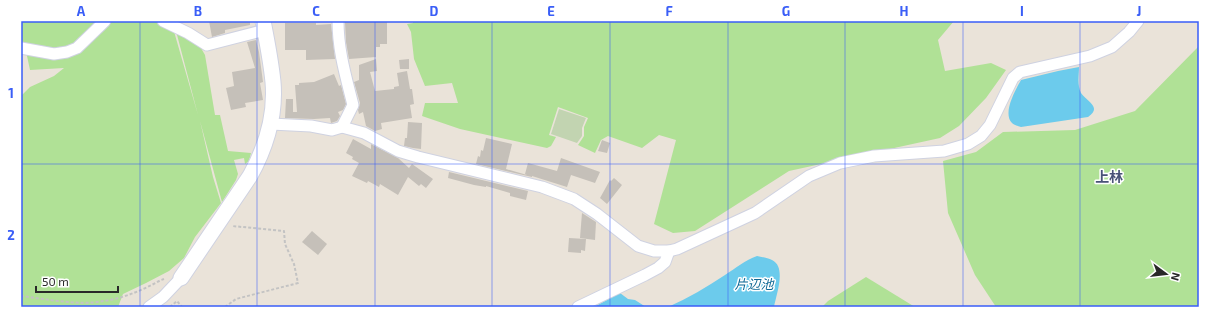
<svg xmlns="http://www.w3.org/2000/svg" width="1220" height="328" viewBox="0 0 1220 328" font-family="'Exo 2','Noto Sans JP',sans-serif">
	<rect width="100%" height="100%" fill="#eae3d9"/>
	<!-- green -->
	<g fill="#b0e196">
		<polygon points="21,21 171,21 198,115 176,31 198,43 205,55 215,115 220,115 228,151 251,153 249,161 245,164 244,158 234,160 238,174 236,180 222,202 200,121 213,177 221,203 195,237 184,258 169,271 146,283 123,294 118,307 21,307 21,290 22,287 21,287 21,96 30,87 54,76 64,68 30,70 27,56 30,45 21,45"/>
		<polygon points="413,21 484,21 484,22 492,21 954,21 938,40 945,71 991,63 1006,70 986,98 959,126 940,138 789,171 695,231 673,233 654,224 676,140 659,135 642,148 608,136 601,140 595,153 578,145 584,136 584,127 588,118 558,107 549,135 556,137 551,146 547,148 460,129 422,116 425,103 458,103 452,83 425,86 414,59 411,32 407,24 413,23"/>
		<polygon points="1199,46 1199,307 996,307 975,275 948,213 943,161 976,152 1003,132 1075,130 1135,111"/>
		<polygon points="866,277 915,307 822,307 828,301"/>
	</g>
	<!-- cemetery -->
	<polygon fill="#c2d4b1" points="559,109 586,118 582,128 582,136 577,143 551,134"/>
	<!-- water -->
	<g fill="#6ccbec">
		<path d="M 1079,67 C 1079,75 1077,85 1081,93 C 1086,101 1103,107 1088,117 L 1021,127 C 1018,126 1014,125 1012,123 C 1002,113 1016,89 1021,80 L 1058,71 Z"/>
		<path d="M 757,256 C 762,257 768,258 772,260 C 787,267 776,295 774,307 L 668,307 C 688,298 707,287 725,275 C 736,268 745,260 757,256 Z"/>
		<polygon points="620,293 628,299 635,300 646,307 594,307"/>
	</g>
	<!-- building -->
	<g fill="#c5c0b9">
		<polygon points="209,21 250,21 250,25 225,30 225,33 212,37"/>
		<polygon points="360,21 387,21 387,44 380,44 380,47 376,47 376,57 349,59 346,42 345,22 360,22"/>
		<polygon points="285,23 316,23 316,25 331,24 335,59 306,60 306,50 285,50"/>
		<polygon points="256,40 259,52 263,82 260,83 263,100 245,103 246,107 231,110 226,88 234,86 232,72 255,68 247,42"/>
		<polygon points="376,59 377,71 370,72 375,91 394,89 394,87 399,86 397,73 407,71 410,89 412,89 414,104 410,105 412,118 381,123 382,129 375,131 366,126 363,112 359,114 358,110 360,103 354,82 359,80 359,65"/>
		<polygon points="409,59 409,69 400,69 399,60"/>
		<polygon points="334,74 339,86 341,85 346,104 343,110 338,112 340,116 337,121 331,123 330,118 314,119 285,118 286,99 293,99 293,112 297,112 295,85 299,85 299,83 314,82"/>
		<polygon points="408,122 422,123 421,149 413,148 404,146 405,138 407,138"/>
		<polygon points="486,138 512,144 506,169 527,175 525,174 528,163 557,171 561,158 600,172 595,183 571,175 567,187 532,176 532,177 476,164 478,156 480,157 481,150 483,151"/>
		<polygon points="353,139 371,149 371,144 398,158 409,168 412,164 433,179 426,188 421,184 419,186 408,177 398,195 380,184 379,187 368,181 367,183 352,176 359,163 352,159 353,157 346,153"/>
		<polygon points="602,140 610,143 607,153 598,151"/>
		<polygon points="449,172 528,191 526,200 510,196 510,193 486,186 486,187 474,185 448,178"/>
		<polygon points="614,178 622,185 607,204 600,198 610,180 611,181"/>
		<polygon points="582,213 596,222 595,240 580,238"/>
		<polygon points="312,231 327,244 318,255 302,242"/>
		<polygon points="569,238 586,239 585,251 581,250 581,253 568,252"/>
	</g>
	<g fill="none" stroke-linecap="round" stroke-linejoin="round">
		<!-- street casing -->
		<g stroke="#cfd2e1" stroke-width="13">
			<g id="street">
				<polyline points="163,21 188,33 207,45 265,30"/>
				<path d="M 338,21 C 338,51 346,77 353,105 L 342,127"/>
				<polyline points="21,48 54,54 67,52 77,48 105,21"/>
				<polyline points="271,124 311,126 332,130 342,127 364,133 398,151 418,157 542,187 574,199 597,214 638,246 654,251 669,251 677,249 755,213 809,176 840,163 874,156 944,151 968,144 981,136 990,125 1013,78 1020,72 1090,56 1112,47 1129,32 1138,21"/>
				<polyline points="149,307 163,297 181,278"/>
				<polyline points="578,307 645,275 658,268 665,262 669,251"/>
			</g>
		</g>
		<!-- secondary casing -->
		<g stroke="#cfd2e1" stroke-width="17">
			<path id="secondary" d="M 181,278 L 250,176 C 266,147 276,116 273,82 C 271,62 267,41 263,21"/>
		</g>
		<!-- path -->
		<g stroke="#c3c3c3" stroke-width="2" stroke-dasharray="3 2" stroke-linecap="butt">
			<path d="M 21,296 C 47,299 78,306 104,301 C 124,298 143,290 161,280 L 164,279"/>
			<polyline points="170,307 177,301 182,307"/>
			<polyline points="225,307 236,299 298,283 294,264 285,244 284,231 232,226"/>
		</g>
		<!-- street -->
		<use href="#street" stroke="#fff" stroke-width="11"/>
		<!-- secondary -->
		<use href="#secondary" stroke="#fff" stroke-width="15"/>
	</g>
	<!-- grid -->
	<path fill="none" stroke="#3a5ef7" stroke-width="1" stroke-opacity="0.55" d="M 140,21 L 140,307M 257,21 L 257,307M 375,21 L 375,307M 492,21 L 492,307M 610,21 L 610,307M 728,21 L 728,307M 845,21 L 845,307M 963,21 L 963,307M 1080,21 L 1080,307M 21,164 L 1199,164"/>
	<g text-anchor="middle" dominant-baseline="central" stroke-width="3" stroke-linejoin="round" paint-order="stroke">
		<!-- water labels -->
		<g font-size="13" font-style="italic" fill="#0f6895" stroke="#fff">
			<text x="754" y="284">片辺池</text>
		</g>
		<!-- quarter labels -->
		<g font-size="14" font-weight="bold" fill="#495277" stroke="#fff">
			<text x="1109" y="176">上林</text>
		</g>
	</g>
	<!-- border -->
	<rect width="1220" height="328" fill="none" stroke="#ffffff" stroke-width="44"/>
	<!-- north arrow -->
	<g transform="translate(1166 274) rotate(105)" stroke="#ffffff" stroke-width="3" paint-order="stroke">
	<path d="M0-3L7 15L0 10L-7 15Z" fill="#282828"/>
	<text y="-6" font-size="11" font-weight="bold" text-anchor="middle" fill="#282828">N</text>
	</g>
	<!-- scale -->
	<path d="M36 286v6h82v-6" fill="none" stroke="#282828" stroke-width="2"/>
	<text x="42" y="286" font-size="12" fill="#282828" stroke="#ffffff" stroke-width="3" paint-order="stroke">50 m</text>
	<rect x="22" y="22" width="1176" height="284" fill="none" stroke="#3a5ef7" stroke-width="1.5"/>
	<g font-size="13" text-anchor="middle" font-weight="bold" fill="#3a5ef7">
		<text x="81" y="16">A</text>
		<text x="198" y="16">B</text>
		<text x="316" y="16">C</text>
		<text x="434" y="16">D</text>
		<text x="551" y="16">E</text>
		<text x="669" y="16">F</text>
		<text x="786" y="16">G</text>
		<text x="904" y="16">H</text>
		<text x="1022" y="16">I</text>
		<text x="1139" y="16">J</text>
		<text x="11" y="98">1</text>
		<text x="11" y="240">2</text>
	</g>
</svg>
